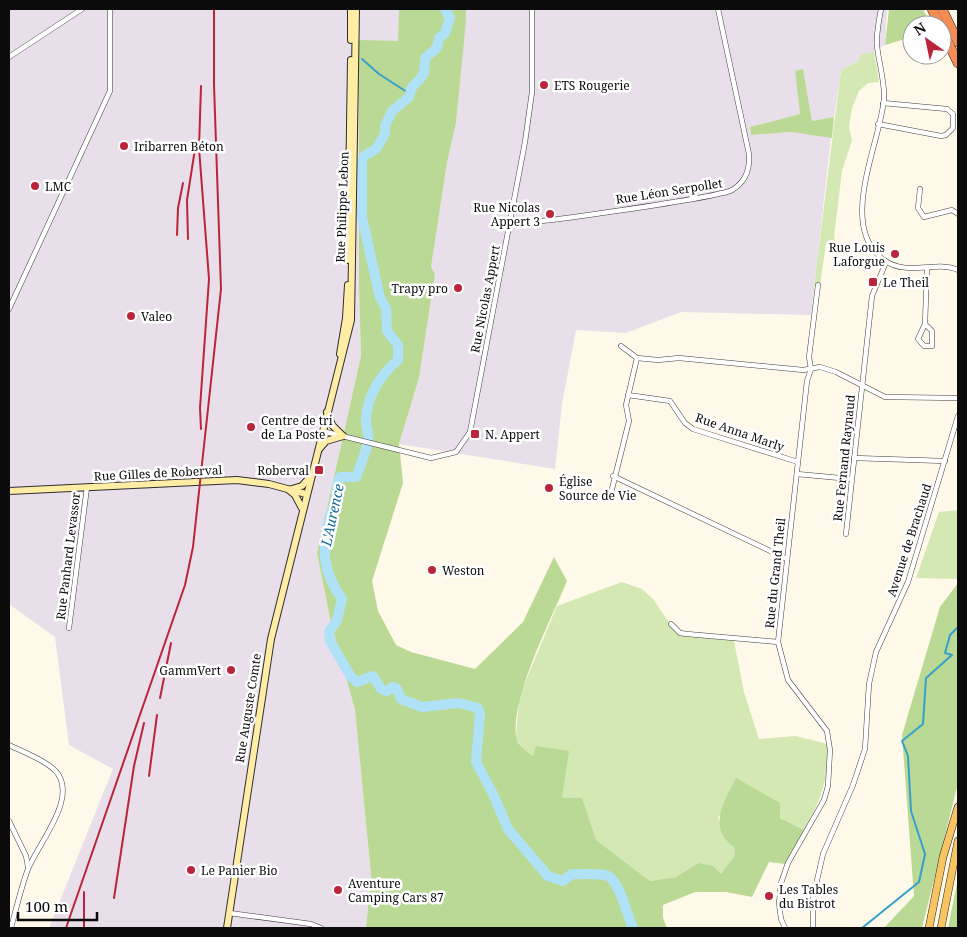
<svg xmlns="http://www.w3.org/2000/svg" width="967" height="937" viewBox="0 0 967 937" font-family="'Noto Serif',serif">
	<rect width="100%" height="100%" fill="#fff9ea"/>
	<!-- industrial -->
	<g fill="#e8dfea">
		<polygon points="9,9 399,9 398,41 359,41 359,287 361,356 317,553 331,623 355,710 371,875 366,928 49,928 113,769 69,745 55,637 9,604"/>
		<polygon points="466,9 887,9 885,45 874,52 861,54 858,61 841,70 834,117 812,121 803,70 795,71 800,114 750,127 751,135 791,132 831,137 811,315 681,312 626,333 576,330 562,404 555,469 399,444 419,378 435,274 431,267 447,163 456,123"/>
	</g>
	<!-- green -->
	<g fill="#d4e8b4">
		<polygon points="874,52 879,82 868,83 859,91 852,108 849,127 852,140 842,171 834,237 836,245 826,243 820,286 814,286 841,70 858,61 861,54"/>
		<polygon points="958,510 958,579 916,578 939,512"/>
		<path d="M 622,582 L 642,589 L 654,600 L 671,626 L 681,635 L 734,641 L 744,692 L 759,739 L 795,736 L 828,744 C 829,779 821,799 804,830 L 780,818 L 718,816 C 720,827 725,840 734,847 L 735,855 L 721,874 L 698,863 L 676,877 L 650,881 L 596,840 L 591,828 L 561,799 L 533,756 L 523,749 L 516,738 L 519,697 L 557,606 Z"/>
	</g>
	<!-- forest -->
	<g fill="#bad994">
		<path d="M 399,9 L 466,9 L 466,20 L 456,123 L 447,163 L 431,267 L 435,274 L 419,378 L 399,444 L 403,483 L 372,581 L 378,611 L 396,645 L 411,652 L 475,669 L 523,622 L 554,557 L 567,581 C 551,620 511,696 516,736 C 517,745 526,751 533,756 L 536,746 L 569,751 L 562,798 L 582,798 L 596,840 L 650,881 L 676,877 L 698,863 L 713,866 L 721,874 L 735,855 L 734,847 C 706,827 725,801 736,778 L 780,803 L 780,818 L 804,830 L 785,864 L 769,862 L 752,897 L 726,892 L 695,892 L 663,905 L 663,918 L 667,928 L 366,928 L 371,875 L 355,710 L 331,623 L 317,553 L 361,356 L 359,287 L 359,40 L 398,41 Z"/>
		<polygon points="889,9 923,9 931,25 912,25 912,37 885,45"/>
		<polygon points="803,69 812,121 834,117 832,138 791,132 751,135 750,127 800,114 795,71"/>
		<polygon points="958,583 958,783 922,928 884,928 914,896 902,735 940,607"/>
		<polygon points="958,878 958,928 948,928"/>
	</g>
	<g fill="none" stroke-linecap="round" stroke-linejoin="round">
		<!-- stream -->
		<g stroke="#369fcc" stroke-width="2">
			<polyline points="362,59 379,74 410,94"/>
			<polyline points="862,928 919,882 925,854 911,811 908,756 902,741 923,724 926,678 952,655 945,653 950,635 958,627"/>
		</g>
		<!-- river -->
		<path stroke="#afe2f6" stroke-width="10" d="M 445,9 L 450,18 L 445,33 L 439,38 L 437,48 L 425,58 L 424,73 L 420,79 L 412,87 L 409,97 L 392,111 L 385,126 L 385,134 L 376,149 L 364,156 L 362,162 L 362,217 L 380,298 L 386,308 L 387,331 L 398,345 L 398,360 C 381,374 366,397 366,421 C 366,427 369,433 368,440 C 366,453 361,465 356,477 L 340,477 C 335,485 337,491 336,499 C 335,506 331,511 329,518 C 322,550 322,571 342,599 L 337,620 L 329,632 L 330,641 L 351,677 L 357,682 L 373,676 L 381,689 L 387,691 L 393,687 L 397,689 L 401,699 L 422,707 L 459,703 L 478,708 L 480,713 L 476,762 L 493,794 L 508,829 L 548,876 L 563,881 L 572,874 C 582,875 598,872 608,876 C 620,882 627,915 633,928"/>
		<!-- street casing -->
		<g stroke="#3e3e3e" stroke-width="5.5">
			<g id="street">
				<path d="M 881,9 C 879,21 876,34 877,46 C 879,64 885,82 884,99 C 880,144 837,227 884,260 C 907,277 938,260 958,270"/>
				<polyline points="9,57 82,9"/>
				<polyline points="878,124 941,136 946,135 953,128 953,114 947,109 883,103"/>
				<polyline points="920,189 918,208 924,217 952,210 958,214"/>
				<path d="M 509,223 C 523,226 720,197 732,190 C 746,182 750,168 749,154 L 718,9"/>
				<polyline points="9,309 110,91 110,9"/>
				<polyline points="925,324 932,331 932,346 924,346 918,339 925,324 927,268"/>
				<polyline points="621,346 637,358"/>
				<polyline points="628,395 670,401 685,423 693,429 798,462"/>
				<polyline points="322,431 431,458 456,452 470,432 525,142 532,92 532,9"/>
				<polyline points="854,458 945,461"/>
				<polyline points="797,474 851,479"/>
				<polyline points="613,476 787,559"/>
				<polyline points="611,493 629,421 626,405 637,358 658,360 679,358 803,370 820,367 836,372 885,397 958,398"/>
				<polyline points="846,534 872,296 886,262"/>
				<polyline points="671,624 680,633 687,634 778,642"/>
				<polyline points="69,628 87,487"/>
				<path d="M 9,745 C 21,751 50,762 58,774 C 76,801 38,844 28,869 C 21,888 16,909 11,928"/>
				<polyline points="9,821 26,856 28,867"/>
				<polyline points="229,913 311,924 321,928"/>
				<polyline points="785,928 781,919 779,903 781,883 788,863 824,800 828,786 830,750 827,731 788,680 778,642 807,381 811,369 809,357 818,285"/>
				<polyline points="813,928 813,898 823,854 853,785 865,749 869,684 876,652 908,582 958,416"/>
			</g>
		</g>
		<!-- secondary casing -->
		<g stroke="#2d2d2d" stroke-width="8">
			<g id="secondary">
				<polyline points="351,9 351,40"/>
				<polyline points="348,260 351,60"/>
				<polyline points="340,354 346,318 348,285"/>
				<polyline points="327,412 332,425 343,436"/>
				<polyline points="319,449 326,441 343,436"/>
				<polyline points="292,489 302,486 310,477"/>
				<polyline points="289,490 295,495 303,510"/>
				<polyline points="9,491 237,480 269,484 306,494"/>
				<polyline points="227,928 271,639 351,320 356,9"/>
			</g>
		</g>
		<!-- primary casing -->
		<g stroke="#1c1c1c" stroke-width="8">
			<g id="primary">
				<polyline points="929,928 943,857 958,807"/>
				<polyline points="941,928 958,841"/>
			</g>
		</g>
		<!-- highway casing -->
		<g stroke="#1c1c1c" stroke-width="10">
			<g id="highway">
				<polyline points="932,9 940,25"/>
				<polyline points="942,9 958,42"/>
				<polyline points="942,30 958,63"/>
			</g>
		</g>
		<!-- street -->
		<use href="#street" stroke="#fff" stroke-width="4.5"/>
		<!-- secondary -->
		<use href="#secondary" stroke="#ffeca5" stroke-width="6"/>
		<!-- primary -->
		<use href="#primary" stroke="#f8c461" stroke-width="7"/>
		<!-- highway -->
		<use href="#highway" stroke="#f48c53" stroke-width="9"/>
		<!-- rail -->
		<g stroke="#ba253b" stroke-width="2">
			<polyline points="201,86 199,148 209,279 200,408 201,429"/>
			<polyline points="177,235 178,208 183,183"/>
			<polyline points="188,239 187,200 195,149"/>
			<polyline points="160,698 171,643"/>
			<polyline points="149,776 157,715"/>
			<polyline points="84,892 84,928"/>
			<polyline points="114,898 134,766 144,723"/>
			<polyline points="66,928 185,585 193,547 221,289 214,85 214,9"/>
		</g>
	</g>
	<!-- markers -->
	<g fill="#ba253b" stroke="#fff" stroke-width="2">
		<circle cx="544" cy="85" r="5"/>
		<circle cx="124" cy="146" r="5"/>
		<circle cx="35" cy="186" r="5"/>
		<circle cx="550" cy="214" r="5"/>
		<circle cx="895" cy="254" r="5"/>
		<rect x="868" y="277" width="10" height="10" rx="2.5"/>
		<circle cx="458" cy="288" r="5"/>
		<circle cx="131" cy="316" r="5"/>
		<circle cx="251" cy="427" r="5"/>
		<rect x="470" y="429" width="10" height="10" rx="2.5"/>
		<rect x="314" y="465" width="10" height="10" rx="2.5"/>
		<circle cx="549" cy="488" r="5"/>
		<circle cx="432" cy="570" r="5"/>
		<circle cx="231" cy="670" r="5"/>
		<circle cx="191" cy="870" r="5"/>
		<circle cx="338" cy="890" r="5"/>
		<circle cx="769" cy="896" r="5"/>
	</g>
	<g text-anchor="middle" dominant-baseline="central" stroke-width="5" stroke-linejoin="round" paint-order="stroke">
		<!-- poi labels -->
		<g font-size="12" fill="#0b0b0b" stroke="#fff" text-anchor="start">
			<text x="554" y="85">ETS Rougerie</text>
			<text x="134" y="146">Iribarren Béton</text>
			<text x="45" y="186">LMC</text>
			<text x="540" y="207" text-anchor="end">Rue Nicolas<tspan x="540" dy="14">Appert 3</tspan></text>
			<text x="885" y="247" text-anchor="end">Rue Louis<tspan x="885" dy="14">Laforgue</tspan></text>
			<text x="883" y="282">Le Theil</text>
			<text x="448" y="288" text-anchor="end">Trapy pro</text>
			<text x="141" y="316">Valeo</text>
			<text x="261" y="420">Centre de tri<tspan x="261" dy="14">de La Poste</tspan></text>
			<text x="485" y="434">N. Appert</text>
			<text x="309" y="470" text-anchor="end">Roberval</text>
			<text x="559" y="481">Église<tspan x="559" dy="14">Source de Vie</tspan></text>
			<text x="442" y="570">Weston</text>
			<text x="221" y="670" text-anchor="end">GammVert</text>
			<text x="201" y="870">Le Panier Bio</text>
			<text x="348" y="883">Aventure<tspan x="348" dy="14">Camping Cars 87</tspan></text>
			<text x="779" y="889">Les Tables<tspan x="779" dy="14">du Bistrot</tspan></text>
		</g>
		<!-- street labels -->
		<g font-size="12" fill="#0b0b0b" stroke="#fff">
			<text transform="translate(669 191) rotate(-9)">Rue Léon Serpollet</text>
			<text transform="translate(342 207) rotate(-88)">Rue Philippe Lebon</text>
			<text transform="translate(485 299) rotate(-79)">Rue Nicolas Appert</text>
			<text transform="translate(740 432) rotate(19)">Rue Anna Marly</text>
			<text transform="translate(844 458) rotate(-84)">Rue Fernand Raynaud</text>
			<text transform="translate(158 473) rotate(-3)">Rue Gilles de Roberval</text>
			<text transform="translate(909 540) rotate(-72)">Avenue de Brachaud</text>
			<text transform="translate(68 556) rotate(-83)">Rue Panhard Levassor</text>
			<text transform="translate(775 573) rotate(-84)">Rue du Grand Theil</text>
			<text transform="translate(248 708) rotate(-81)">Rue Auguste Comte</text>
		</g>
		<!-- water labels -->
		<g font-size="14" font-style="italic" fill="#166f9b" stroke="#fff">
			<text transform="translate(332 515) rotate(-78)">L'Aurence</text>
		</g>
	</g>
	<!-- border -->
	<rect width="967" height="937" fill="none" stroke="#0b0b0b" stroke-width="20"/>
	<!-- north arrow -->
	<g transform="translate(927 40) rotate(327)"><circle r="24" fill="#ffffff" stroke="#9d9d9d"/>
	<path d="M0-4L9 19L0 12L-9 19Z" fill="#ba253b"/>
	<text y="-8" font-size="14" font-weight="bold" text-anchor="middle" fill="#0b0b0b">N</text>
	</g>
	<!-- scale -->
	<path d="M18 912v8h79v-8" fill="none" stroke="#0b0b0b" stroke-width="2.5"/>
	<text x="25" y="912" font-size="15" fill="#0b0b0b" stroke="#ffffff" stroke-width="4" paint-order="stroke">100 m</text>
</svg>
